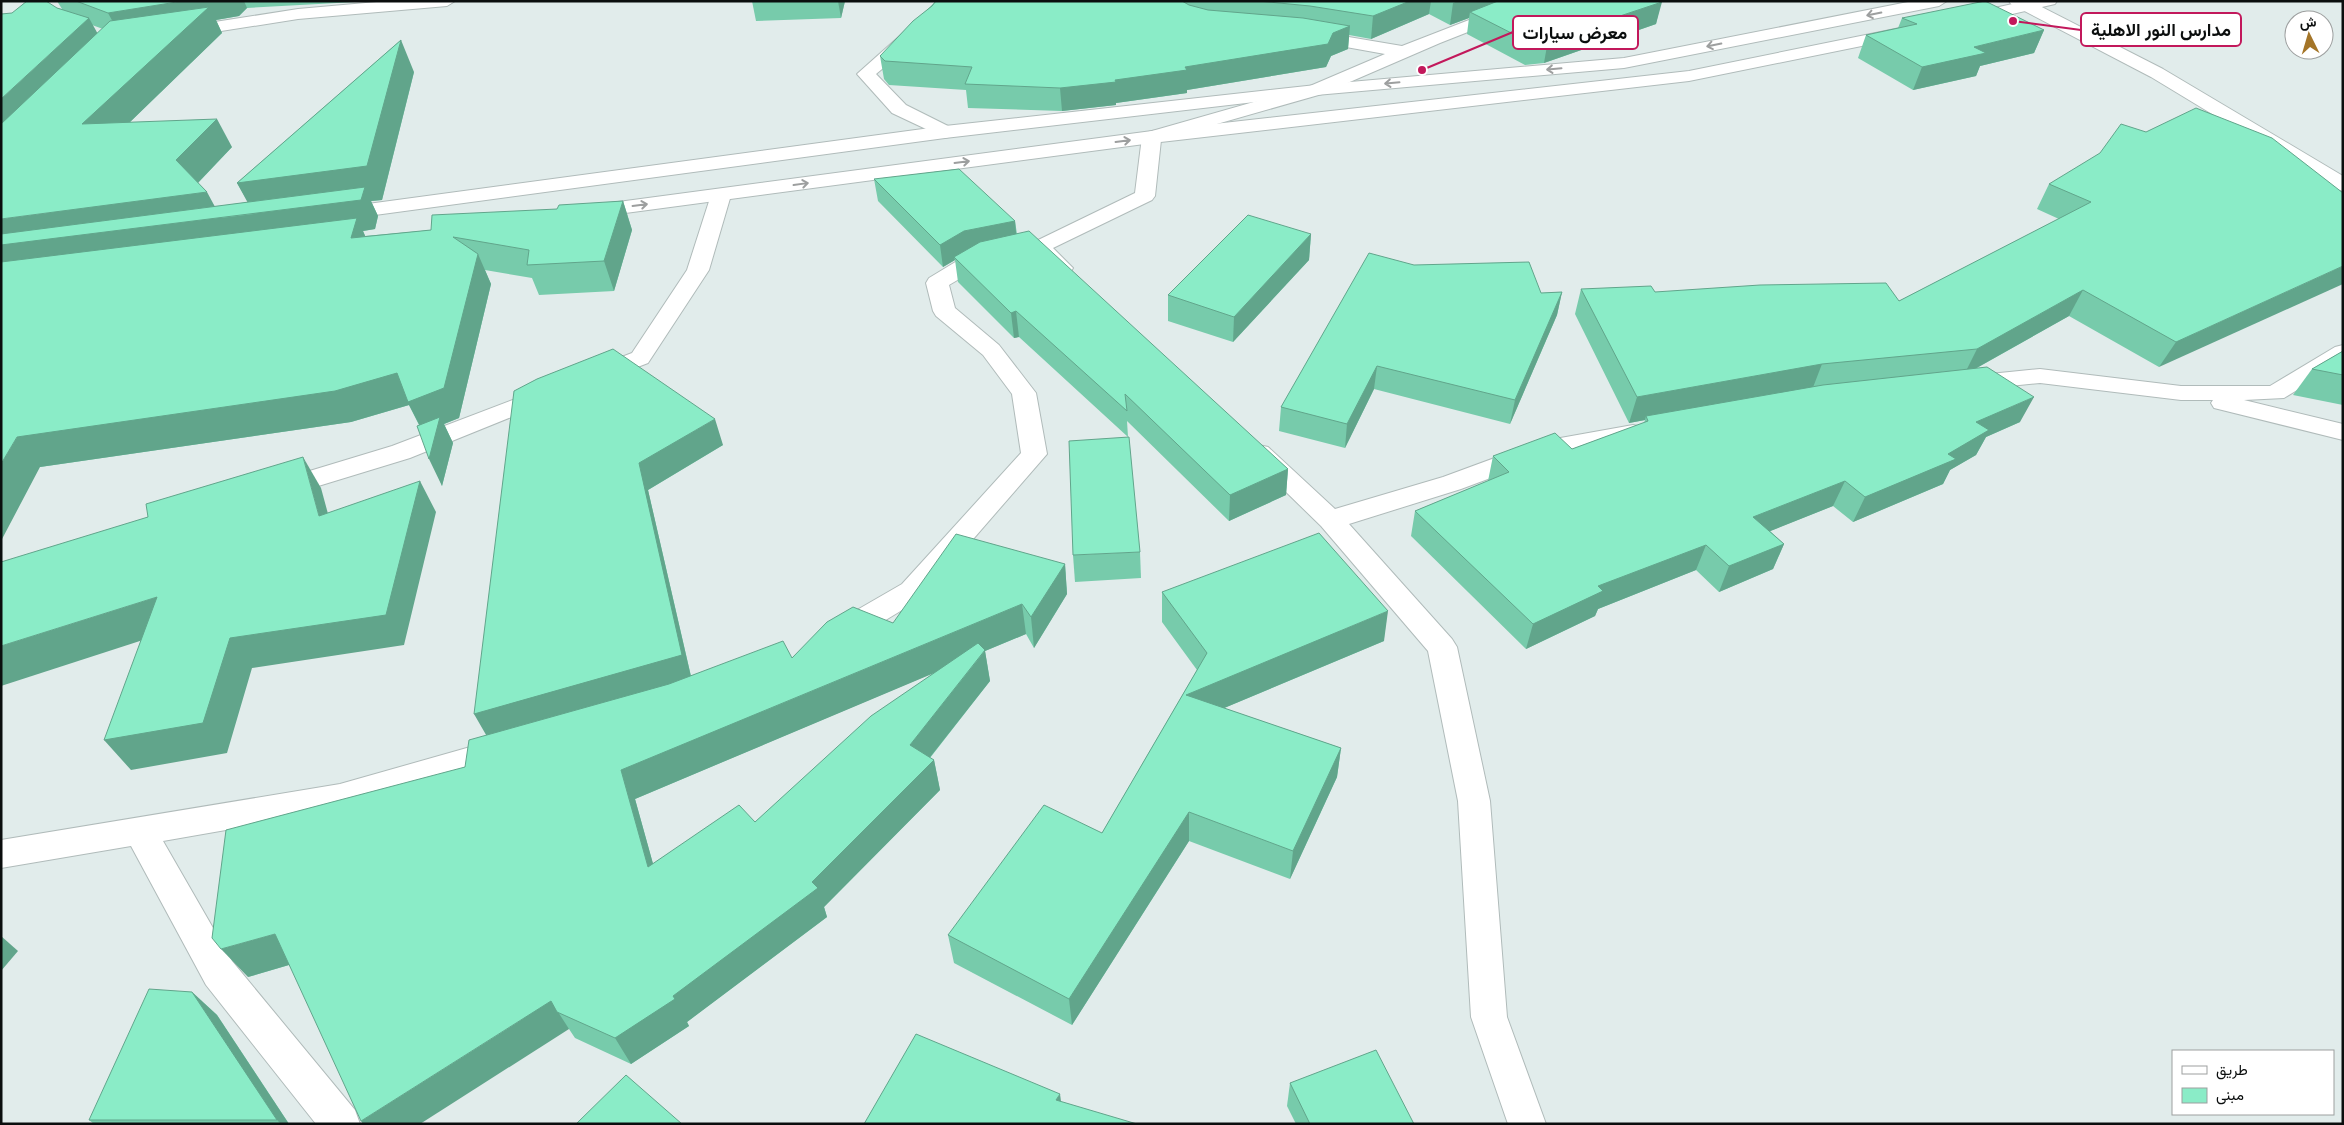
<svg xmlns="http://www.w3.org/2000/svg" width="2344" height="1125" viewBox="0 0 2344 1125" font-family="Ubuntu,Vazirmatn,sans-serif">
	<rect width="100%" height="100%" fill="#e1eceb"/>
	<g fill="none" stroke-linecap="round" stroke-linejoin="round">
		<!-- minor casing -->
		<g stroke="#b0bbba" stroke-width="2">
			<g id="minor">
				<polygon points="388,1 455,1 447,6 298,19 183,37 177,36 175,32 177,28 183,27 298,9"/>
				<polygon points="939,1 957,1 933,27 876,74 906,105 952,128 954,132 952,136 945,138 892,113 857,74"/>
				<path d="M 1518,1 L 1541,1 L 1539,4 L 1440,43 L 1322,94 L 1161,140 L 1155,196 L 1152,200 L 1053,248 L 1073,268 L 1070,273 C 1053,277 1037,260 1028,247 L 1032,243 L 1135,193 L 1142,137 L 1145,133 L 1310,86 L 1385,54 L 1307,40 L 1305,36 L 1307,32 L 1313,31 L 1402,46 Z"/>
				<polygon points="2009,1 2030,1 2163,69 2343,176 2343,191 2336,189 2151,77 2011,4"/>
				<polygon points="721,189 728,191 731,195 709,270 648,363 604,380 596,382 588,380 584,375 588,370 632,353 687,270 711,195 714,191"/>
				<polygon points="991,250 999,251 1002,256 999,261 983,265 949,285 955,308 999,345 1036,393 1047,454 922,598 851,641 841,644 831,641 827,633 831,625 902,584 1021,453 1012,394 983,355 936,316 933,311 926,283 929,278 967,255"/>
				<polygon points="2343,345 2343,362 2284,398 2244,400 2343,424 2343,440 2214,408 2211,403 2213,400 2181,400 2040,383 1970,390 1962,388 1958,383 1962,378 1970,376 2040,369 2181,386 2270,386 2335,347"/>
				<polygon points="547,387 556,389 559,394 556,399 410,458 279,498 270,495 266,489 270,483 392,446"/>
				<polygon points="1633,425 1642,427 1645,433 1642,439 1552,455 1461,489 1349,524 1452,639 1457,647 1490,801 1507,1017 1546,1124 1508,1124 1471,1017 1458,801 1428,651 1321,526 1246,453 1250,447 1259,445 1268,447 1335,509 1443,477 1538,442"/>
				<polygon points="502,738 513,742 518,751 513,760 340,810 163,841 232,961 355,1110 360,1124 316,1124 206,985 131,846 1,868 1,840 340,784"/>
			</g>
		</g>
		<!-- tertiary casing -->
		<g stroke="#b0bbba" stroke-width="2">
			<g id="tertiary">
				<polygon points="1913,1 1947,1 1939,6 1624,68 1316,95 945,138 338,220 331,218 328,214 331,210 338,208 945,126 1316,85 1624,58"/>
				<polygon points="2026,1 2057,1 2055,4 1969,24 1963,23 1961,19 1963,15"/>
				<polygon points="1900,28 1906,29 1908,33 1906,37 1689,81 1152,143 588,218 581,216 578,212 581,208 588,206 1152,131 1689,71"/>
			</g>
		</g>
		<!-- minor -->
		<use href="#minor" fill="#fff" fill-rule="evenodd"/>
		<!-- tertiary -->
		<use href="#tertiary" fill="#fff" fill-rule="evenodd"/>
	</g>
	<!-- wall -->
	<g fill="#77cbab" fill-rule="evenodd">
		<path d="M 57,1 L 355,1 L 355,2 L 247,8 L 239,16 L 216,20 L 222,33 L 130,122 L 232,147 L 198,183 L 215,207 L 248,202 L 237,183 L 414,72 L 382,200 L 371,201 L 378,216 L 375,229 L 363,231 L 365,236 L 431,230 L 557,209 L 623,201 L 632,230 L 614,291 L 539,295 L 532,278 L 485,270 L 491,284 L 459,418 L 444,424 L 453,443 L 442,486 L 419,425 L 409,405 L 351,422 L 40,467 L 57,8 L 62,9 ZM 92,25 L 103,29 L 97,34 Z"/>
		<polygon points="752,1 845,1 841,18 756,21"/>
		<polygon points="936,1 1661,1 1656,24 1544,63 1525,65 1467,34 1469,18 1450,25 1429,14 1371,39 1349,35 1348,49 1331,56 1326,67 1187,90 1187,93 1116,103 1116,105 1062,111 968,108 966,90 889,85 884,79 880,56"/>
		<polygon points="1902,18 2044,30 2034,53 1980,66 1976,76 1913,90 1858,58 1866,35 1898,28"/>
		<polygon points="874,179 1015,221 1017,234 1288,469 1286,495 1229,521 1127,421 1128,437 1019,337 1014,338 958,282 955,260 943,267 878,201"/>
		<polygon points="2049,184 2343,193 2159,367 2069,316 1975,369 2020,422 1986,437 1976,455 1950,470 1943,484 1853,522 1833,506 1770,531 1784,544 1773,569 1719,592 1696,570 1598,609 1595,616 1526,649 1411,536 1415,511 1488,481 1493,456 1572,449 1644,423 1645,420 1629,423 1575,314 1581,289 1655,292 1899,301 2059,219 2037,209"/>
		<polygon points="1311,234 1309,260 1233,342 1168,321 1168,295"/>
		<polygon points="1414,265 1541,293 1562,292 1557,315 1510,424 1374,389 1345,448 1279,431 1281,407"/>
		<polygon points="2343,351 2343,405 2293,395 2312,369"/>
		<path d="M 537,379 L 723,445 L 648,490 L 691,676 L 792,658 L 1065,564 L 1067,594 L 1034,648 L 1026,634 L 985,651 L 990,681 L 930,758 L 934,760 L 940,790 L 824,907 L 827,917 L 687,1022 L 689,1026 L 631,1064 L 575,1038 L 569,1029 L 289,965 L 248,977 L 465,767 L 486,735 ZM 933,673 L 755,822 L 653,864 L 635,799 Z"/>
		<polygon points="1140,552 1141,578 1075,582 1073,555"/>
		<polygon points="1162,592 1384,641 1224,708 1341,748 1337,777 1290,879 1189,841 1072,1025 954,963 948,935 1102,833 1197,670 1162,622"/>
		<polygon points="192,992 217,1015 289,1124 94,1124 89,1120"/>
		<polygon points="1290,1083 1414,1124 1296,1124 1287,1106"/>
	</g>
	<!-- shaded-wall -->
	<g fill="#61a58b">
		<polygon points="183,1 244,1 247,8 239,16 216,20 222,33 99,152 82,124 120,35 108,13"/>
		<polygon points="838,1 845,1 841,18"/>
		<polygon points="1410,1 1431,1 1429,14 1371,39 1373,16"/>
		<polygon points="1458,1 1512,1 1470,12 1469,18 1450,25 1453,3"/>
		<polygon points="1662,2 1656,24 1544,63 1548,40"/>
		<polygon points="89,18 104,45 1,143 1,99"/>
		<polygon points="1350,26 1348,49 1331,56 1326,67 1187,90 1187,93 1116,103 1116,105 1062,111 1060,88 1115,80 1185,67 1333,33"/>
		<polygon points="2044,30 2034,53 1980,66 1976,76 1913,90 1922,67 1974,47"/>
		<polygon points="401,40 414,72 382,200 371,201 378,216 375,229 363,231 370,247 1,277 1,219 207,192 221,218 254,214 237,183"/>
		<polygon points="217,119 232,147 192,189 176,160"/>
		<polygon points="623,201 632,230 614,291 604,261"/>
		<polygon points="1015,221 1017,243 954,257 955,260 943,267 940,245 964,231"/>
		<polygon points="1311,234 1309,260 1233,342 1234,317"/>
		<polygon points="478,254 491,284 459,418 444,424 453,443 442,486 429,459 423,432 409,405 351,422 40,467 1,541 1,464 17,437"/>
		<polygon points="2343,266 2343,284 2159,367 2176,342"/>
		<polygon points="2083,290 2069,316 1964,375 1977,349"/>
		<polygon points="1562,292 1557,315 1510,424 1515,400"/>
		<polygon points="1016,311 1019,337 1014,338 1011,313"/>
		<polygon points="1822,364 1812,390 1646,416 1645,420 1629,423 1637,397"/>
		<polygon points="1377,366 1374,389 1345,448 1347,424"/>
		<polygon points="2034,397 2020,422 1986,437 1976,455 1950,470 1943,484 1853,522 1865,497 1976,422"/>
		<polygon points="715,419 723,445 648,490 692,681 489,740 474,714 639,463"/>
		<polygon points="303,457 321,488 337,547 319,516"/>
		<polygon points="1288,469 1286,495 1229,521 1230,495"/>
		<polygon points="420,481 436,512 404,645 252,668 227,753 131,770 104,740"/>
		<polygon points="1845,481 1833,506 1743,542 1753,517"/>
		<polygon points="1784,544 1773,569 1719,592 1729,566"/>
		<polygon points="1706,545 1696,570 1598,609 1595,616 1526,649 1533,624 1598,586"/>
		<polygon points="1065,564 1067,594 1034,648 1031,617"/>
		<polygon points="157,597 180,628 1,686 1,646"/>
		<polygon points="1022,604 1026,634 985,651 990,681 916,775 910,745 984,652 635,799 662,896 648,867 621,770"/>
		<polygon points="1388,611 1384,641 1186,724 1186,695"/>
		<polygon points="1341,748 1337,777 1290,879 1293,851"/>
		<polygon points="934,760 940,790 824,907 827,917 687,1022 689,1026 631,1064 615,1038 673,996 812,882"/>
		<polygon points="1189,812 1189,841 1072,1025 1069,999"/>
		<polygon points="275,934 299,962 248,977 221,949"/>
		<polygon points="1,936 18,951 1,971"/>
		<polygon points="192,992 217,1015 289,1124 281,1124 277,1120"/>
		<polygon points="551,1001 569,1029 420,1124 363,1124 361,1121"/>
		<polygon points="1060,1094 1063,1116 1056,1100"/>
	</g>
	<!-- building -->
	<g fill="#8aecc7" stroke="#61a58b">
		<polygon points="27,1 46,1 57,8 89,18 1,99 1,14 12,13"/>
		<polygon points="76,1 183,1 108,13"/>
		<polygon points="936,1 1182,1 1189,5 1208,10 1303,18 1350,26 1333,33 1328,44 1185,67 1187,70 1115,80 1116,82 1060,88 965,84 972,67 885,61 880,56 913,21 932,6"/>
		<polygon points="1258,1 1410,1 1373,16 1310,6"/>
		<polygon points="1498,1 1661,1 1662,2 1548,40 1529,42 1470,12"/>
		<polygon points="1985,1 2044,30 1974,47 1986,53 1922,67 1866,35 1917,24 1902,18"/>
		<polygon points="209,7 82,124 217,119 176,160 207,192 1,219 1,124 110,21"/>
		<polygon points="401,40 367,166 237,183"/>
		<polygon points="2196,108 2272,138 2343,193 2343,266 2176,342 2083,290 1977,349 1822,364 1637,397 1581,289 1651,286 1655,292 1760,285 1886,283 1899,301 2091,202 2049,184 2100,153 2121,124 2146,132"/>
		<polygon points="959,169 1015,221 964,231 940,245 874,179"/>
		<polygon points="365,187 361,200 1,245 1,234"/>
		<polygon points="623,201 604,261 527,265 529,250 453,237 478,254 444,388 408,402 397,373 335,391 17,437 1,464 1,262 357,218 351,238 431,230 432,215 557,209 559,205"/>
		<polygon points="1248,215 1311,234 1234,317 1168,295"/>
		<polygon points="1029,231 1288,469 1230,495 1125,394 1127,411 1016,311 1011,313 954,257 980,242"/>
		<polygon points="1369,253 1414,265 1529,262 1541,293 1562,292 1515,400 1377,366 1347,424 1281,407"/>
		<polygon points="613,349 715,419 639,463 682,655 474,714 514,391 537,379"/>
		<polygon points="2343,351 2343,375 2312,369"/>
		<polygon points="1987,367 2034,397 1976,422 1989,430 1948,454 1956,459 1865,497 1845,481 1753,517 1784,544 1729,566 1706,545 1598,586 1603,591 1533,624 1415,511 1509,472 1493,456 1555,433 1572,449 1648,421 1646,416 1823,385"/>
		<polygon points="440,417 429,459 417,426"/>
		<polygon points="1129,437 1140,552 1073,555 1069,441"/>
		<polygon points="303,457 319,516 420,481 386,615 230,638 203,723 104,740 157,597 1,646 1,562 148,517 146,504"/>
		<polygon points="1319,533 1388,611 1186,695 1341,748 1293,851 1189,812 1069,999 948,935 1044,805 1102,833 1207,653 1162,592"/>
		<polygon points="956,534 1065,564 1031,617 1022,604 621,770 648,867 739,805 755,822 871,716 978,643 985,650 910,745 934,760 812,882 818,888 673,996 675,999 615,1038 557,1012 551,1001 361,1121 275,934 221,949 212,938 226,830 465,767 469,740 669,684 783,641 792,658 827,622 853,607 893,623"/>
		<polygon points="149,989 192,992 277,1120 89,1120"/>
		<polygon points="916,1034 1060,1094 1056,1100 1137,1124 864,1124"/>
		<polygon points="1376,1050 1414,1124 1310,1124 1290,1083"/>
		<polygon points="626,1075 682,1124 576,1124"/>
	</g>
	<!-- one-way arrows -->
	<defs><path id="oneway-shaft" d="M-6 0H5M1.5-3L5.5 0L1.5 3" fill="none" stroke-width="1.6" stroke-linecap="round" stroke-linejoin="round" transform="scale(1.25)"/></defs>
	<g stroke="#9d9f9f">
		<use href="#oneway-shaft" transform="translate(1874 14) rotate(169)"/>
		<use href="#oneway-shaft" transform="translate(1714 45) rotate(169)"/>
		<use href="#oneway-shaft" transform="translate(1554 69) rotate(175)"/>
		<use href="#oneway-shaft" transform="translate(1392 83) rotate(175)"/>
		<use href="#oneway-shaft" transform="translate(1123 141) rotate(-7)"/>
		<use href="#oneway-shaft" transform="translate(962 162) rotate(-7)"/>
		<use href="#oneway-shaft" transform="translate(801 184) rotate(-8)"/>
		<use href="#oneway-shaft" transform="translate(640 205) rotate(-7)"/>
	</g>
	<!-- callouts -->
	<path fill="none" stroke="#c2185b" stroke-width="2" d="M2013 21L2081 30M1422 70L1513 32"/>
	<g fill="#c2185b" stroke="#fff" stroke-width="2">
		<circle cx="2013" cy="21" r="5"/>
		<circle cx="1422" cy="70" r="5"/>
	</g>
	<g fill="#fff" stroke="#c2185b" stroke-width="2">
		<rect x="2081" y="13" width="160" height="33" rx="5"/>
		<rect x="1513" y="16" width="125" height="33" rx="5"/>
	</g>
	<g font-size="18" text-anchor="middle" font-weight="bold" fill="#0b0e0e">
		<text x="2161" y="36">مدارس النور الاهلية</text>
		<text x="1575" y="39">معرض سيارات</text>
	</g>
	<!-- border -->
	<rect width="2344" height="1125" fill="none" stroke="#0b0e0e" stroke-width="5"/>
	<!-- legend -->
	<rect x="2172" y="1050" width="162" height="65" fill="#ffffff" stroke="#9d9f9f"/>
	<rect x="2182" y="1066" width="25" height="8" fill="#ffffff" stroke="#9d9f9f"/>
	<text x="2216" y="1075" font-size="15" fill="#0b0e0e">طريق</text>
	<rect x="2182" y="1088" width="25" height="15" fill="#8aecc7" stroke="#9d9f9f"/>
	<text x="2216" y="1100" font-size="15" fill="#0b0e0e">مبنى</text>
	<!-- north arrow -->
	<g transform="translate(2309 35) rotate(355)"><circle r="24" fill="#ffffff" stroke="#9d9f9f"/>
	<path d="M0-4L9 19L0 12L-9 19Z" fill="#a47528"/>
	<text y="-8" font-size="14" font-weight="bold" text-anchor="middle" fill="#0b0e0e">ش</text>
	</g>
</svg>
